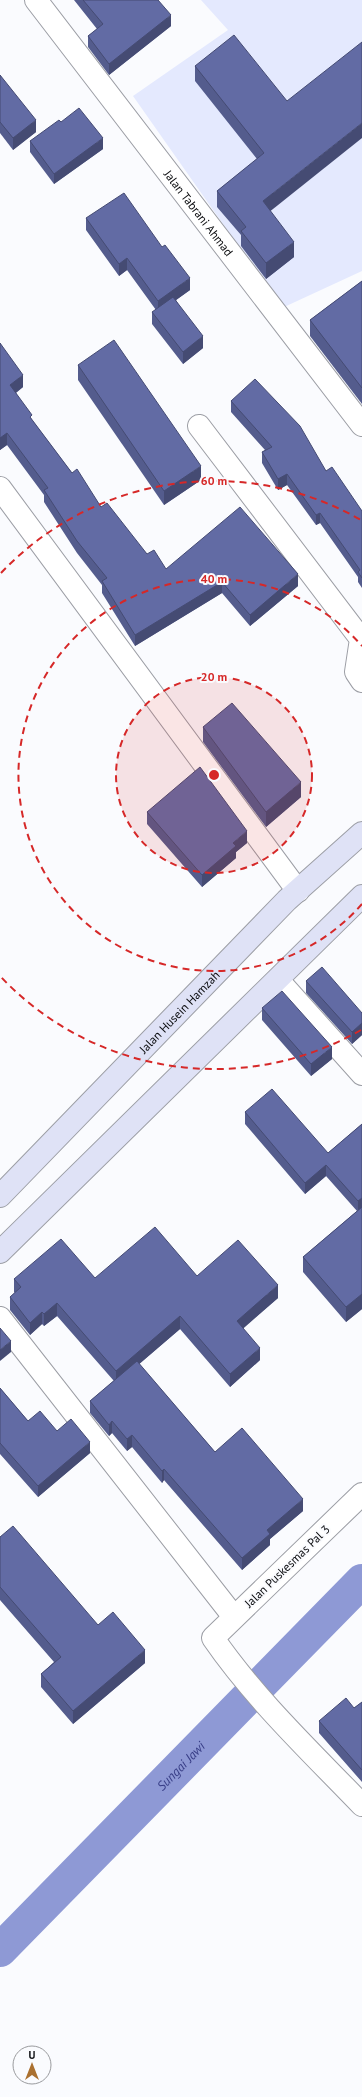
<svg xmlns="http://www.w3.org/2000/svg" width="362" height="2097" viewBox="0 0 362 2097" font-family="'PT Sans',sans-serif">
	<rect width="100%" height="100%" fill="#fafbfe"/>
	<!-- green -->
	<polygon fill="#e4e9fe" points="201,0 362,0 362,271 282,308 133,96 228,30"/>
	<g fill="none" stroke-linecap="round" stroke-linejoin="round">
		<!-- canal -->
		<path stroke="#8e99d5" stroke-width="34" id="s1" d="M 0,1950 L 362,1581"/>
		<!-- street casing -->
		<g stroke="#9c9ea5" stroke-width="24">
			<g id="street">
				<path id="s2" d="M 36,0 L 362,425"/>
				<polyline points="199,426 361,639 356,672 362,681"/>
				<polyline points="0,488 298,891"/>
				<polyline points="278,980 362,1074"/>
				<polyline points="0,1318 234,1617"/>
				<path d="M 362,1494 L 213,1638 C 255,1699 311,1752 362,1805"/>
			</g>
		</g>
		<!-- secondary casing -->
		<g stroke="#9c9ea5" stroke-width="24">
			<g id="secondary">
				<path id="s3" d="M 0,1196 L 287,900 L 362,833"/>
				<polyline points="0,1252 362,896"/>
			</g>
		</g>
		<!-- street -->
		<use href="#street" stroke="#fff" stroke-width="22"/>
		<!-- secondary -->
		<use href="#secondary" stroke="#dfe2f6" stroke-width="22"/>
	</g>
	<!-- wall -->
	<g fill="#545c8d">
		<polygon points="74,0 158,0 171,26 109,75 88,47 88,36 97,29"/>
		<polygon points="195,66 287,101 270,211 294,257 266,279 241,246 241,235 217,207 217,191 257,159 195,81"/>
		<polygon points="0,75 36,132 13,150 0,133"/>
		<polygon points="61,122 103,149 54,184 30,152 30,141"/>
		<polygon points="86,218 190,290 176,300 203,348 183,364 152,324 152,312 156,310 127,270 119,276 86,230"/>
		<polygon points="362,281 362,404 310,336 310,320"/>
		<polygon points="0,343 23,387 16,393 32,420 72,473 101,507 147,554 166,569 298,586 250,626 222,593 135,646 102,593 102,585 77,553 44,502 44,495 7,445 0,450"/>
		<polygon points="78,365 201,480 164,505 78,380"/>
		<polygon points="231,401 326,471 362,511 362,588 358,582 358,577 320,523 316,525 287,485 278,490 262,463 262,452 265,450 231,412"/>
		<polygon points="203,727 301,797 266,827 203,742"/>
		<polygon points="147,812 247,843 236,852 236,858 202,887 147,824"/>
		<polygon points="306,981 362,1013 362,1035 352,1044 306,993"/>
		<polygon points="262,1008 332,1059 311,1076 262,1020"/>
		<polygon points="245,1112 328,1153 362,1124 362,1309 346,1322 303,1272 303,1257 357,1211 326,1176 305,1194 245,1124"/>
		<polygon points="197,1276 278,1298 243,1328 260,1360 230,1387 180,1329 139,1364 215,1452 303,1511 270,1539 270,1545 242,1570 164,1480 162,1483 132,1447 127,1451 112,1433 109,1436 90,1413 90,1401 114,1381 57,1316 44,1326 42,1324 30,1335 10,1310 10,1297 15,1293 14,1292 14,1279 95,1278"/>
		<polygon points="0,1388 28,1421 57,1431 90,1453 38,1497 0,1454"/>
		<polygon points="0,1537 98,1625 145,1663 73,1724 41,1687 41,1674 54,1662 0,1600"/>
		<polygon points="362,1702 362,1782 319,1733 319,1721 354,1708"/>
	</g>
	<!-- shaded-wall -->
	<g fill="#454b73">
		<polygon points="171,15 171,26 109,75 109,64"/>
		<polygon points="36,120 36,132 13,150 13,138"/>
		<polygon points="362,123 362,138 263,217 263,201"/>
		<polygon points="103,138 103,149 54,184 54,174"/>
		<polygon points="294,242 294,257 266,279 266,263"/>
		<polygon points="127,258 127,270 119,276 119,264"/>
		<polygon points="190,278 190,290 158,313 158,301"/>
		<polygon points="203,336 203,348 183,364 183,352"/>
		<polygon points="23,375 23,387 10,397 10,385"/>
		<polygon points="7,433 7,445 0,450 0,438"/>
		<polygon points="201,466 201,480 164,505 164,491"/>
		<polygon points="287,474 287,485 278,490 278,479"/>
		<polygon points="320,513 320,523 316,525 316,515"/>
		<polygon points="298,574 298,586 250,626 250,615"/>
		<polygon points="222,582 222,593 135,646 135,635"/>
		<polygon points="301,782 301,797 266,827 266,812"/>
		<polygon points="247,831 247,843 236,852 236,858 202,887 202,875 233,843"/>
		<polygon points="362,1023 362,1035 352,1044 352,1032"/>
		<polygon points="332,1047 332,1059 311,1076 311,1064"/>
		<polygon points="326,1165 326,1176 305,1194 305,1183"/>
		<polygon points="362,1198 362,1209 358,1212 358,1201"/>
		<polygon points="278,1285 278,1298 237,1334 237,1321"/>
		<polygon points="362,1294 362,1309 346,1322 346,1307"/>
		<polygon points="57,1303 57,1316 44,1326 44,1314"/>
		<polygon points="42,1312 42,1324 30,1335 30,1323"/>
		<polygon points="180,1316 180,1329 116,1384 116,1371"/>
		<polygon points="11,1341 11,1352 0,1361 0,1350"/>
		<polygon points="260,1348 260,1360 230,1387 230,1374"/>
		<polygon points="112,1421 112,1433 109,1436 109,1425"/>
		<polygon points="132,1435 132,1447 127,1451 127,1439"/>
		<polygon points="90,1442 90,1453 38,1497 38,1486"/>
		<polygon points="164,1469 164,1480 162,1483 162,1471"/>
		<polygon points="303,1499 303,1511 270,1539 270,1545 242,1570 242,1558 267,1530"/>
		<polygon points="145,1650 145,1663 73,1724 73,1711"/>
	</g>
	<!-- building -->
	<g fill="#626ba4" stroke="#454b73">
		<polygon points="83,0 158,0 171,15 109,64 88,36 103,24"/>
		<polygon points="234,35 287,101 362,42 362,123 263,201 294,242 266,263 241,231 246,227 217,191 264,153 195,66"/>
		<polygon points="0,75 36,120 13,138 0,122"/>
		<polygon points="79,108 103,138 54,174 30,141 59,120 61,122"/>
		<polygon points="124,193 162,247 165,245 190,278 158,301 127,258 119,264 86,218"/>
		<polygon points="362,281 362,388 310,320"/>
		<polygon points="173,297 203,336 183,352 152,312"/>
		<polygon points="114,340 201,466 164,491 78,365"/>
		<polygon points="0,343 23,375 10,385 32,415 30,417 72,473 77,469 101,507 107,503 147,554 154,550 166,569 240,507 298,574 250,615 222,582 135,635 102,581 107,578 77,541 44,490 48,488 7,433 0,438"/>
		<polygon points="255,379 300,426 326,471 332,467 362,511 362,578 358,572 360,570 320,513 316,515 287,474 278,479 262,452 272,447 231,401"/>
		<polygon points="232,703 301,782 266,812 203,727"/>
		<polygon points="200,767 247,831 233,843 236,846 202,875 147,812"/>
		<polygon points="322,967 362,1013 362,1023 352,1032 306,981"/>
		<polygon points="282,991 332,1047 311,1064 262,1008"/>
		<polygon points="272,1089 328,1153 362,1124 362,1198 358,1201 326,1165 305,1183 245,1112"/>
		<polygon points="362,1207 362,1294 346,1307 303,1257"/>
		<polygon points="155,1227 197,1276 238,1240 278,1285 237,1321 260,1348 230,1374 180,1316 116,1371 57,1303 44,1314 42,1312 30,1323 10,1297 21,1287 14,1279 61,1239 95,1278"/>
		<polygon points="0,1328 11,1341 0,1350"/>
		<polygon points="137,1361 215,1452 242,1428 303,1499 267,1530 270,1534 242,1558 164,1469 162,1471 132,1435 127,1439 112,1421 109,1425 90,1401"/>
		<polygon points="0,1388 28,1421 40,1411 57,1431 71,1419 90,1442 38,1486 0,1443"/>
		<polygon points="13,1526 98,1625 113,1612 145,1650 73,1711 41,1674 61,1657 0,1587 0,1537"/>
		<polygon points="346,1698 354,1708 362,1702 362,1770 319,1721"/>
	</g>
	<!-- distance rings -->
	<circle cx="214" cy="775" r="98" fill="#d62828" fill-opacity=".12"/>
	<g fill="none" stroke="#d62828" stroke-width="2" stroke-dasharray="7 5">
		<circle cx="214" cy="775" r="98"/>
		<path d="M362 904A196 196 0 1 1 362 646"/>
		<path d="M361 1030A294 294 0 0 1 1 977M1 573A294 294 0 0 1 361 520"/>
	</g>
	<g text-anchor="middle" dominant-baseline="central" stroke-width="4" stroke-linejoin="round" paint-order="stroke">
		<!-- street labels -->
		<g font-size="12" fill="#0b0c0f" stroke="#fafbfe">
			<text stroke="none"><textPath href="#s2" startOffset="268">Jalan Tabrani Ahmad</textPath></text>
			<text stroke="none"><textPath href="#s3" startOffset="257">Jalan Husein Hamzah</textPath></text>
			<text transform="translate(287 1566) rotate(-44)">Jalan Puskesmas Pal 3</text>
		</g>
		<!-- water labels -->
		<g font-size="13" font-style="italic" fill="#383e87" stroke="#fafbfe">
			<text stroke="none"><textPath href="#s1" startOffset="258">Sungai Jawi</textPath></text>
		</g>
	</g>
	<circle cx="214" cy="775" r="6" fill="#d62828" stroke="#fafbfe" stroke-width="2"/>
	<g font-size="12" text-anchor="middle" font-weight="bold" fill="#d62828" stroke="#fafbfe" stroke-width="4" stroke-linejoin="round" paint-order="stroke">
		<text x="214" y="485">60 m</text>
		<text x="214" y="583">40 m</text>
		<text x="214" y="681">20 m</text>
	</g>
	<!-- north arrow -->
	<g transform="translate(32 2065)"><circle r="19" fill="#fafbfe" stroke="#9a9b9e"/>
	<path d="M0-3L7 15L0 10L-7 15Z" fill="#ab7130"/>
	<text y="-6" font-size="11" font-weight="bold" text-anchor="middle" fill="#0b0c0f">U</text>
	</g>
</svg>
